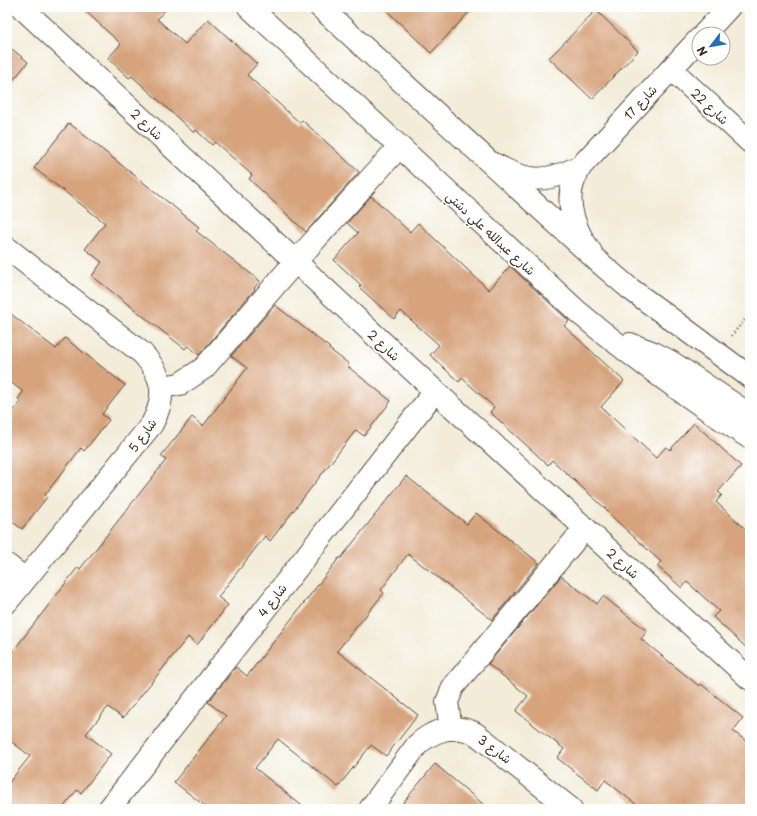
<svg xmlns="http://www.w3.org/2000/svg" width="757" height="816" viewBox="0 0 757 816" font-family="'Playpen Sans','Playpen Sans Arabic',sans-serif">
	<rect width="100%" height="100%" fill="#fff"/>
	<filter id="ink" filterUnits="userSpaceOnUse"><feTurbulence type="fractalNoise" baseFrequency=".025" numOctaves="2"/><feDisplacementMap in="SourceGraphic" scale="8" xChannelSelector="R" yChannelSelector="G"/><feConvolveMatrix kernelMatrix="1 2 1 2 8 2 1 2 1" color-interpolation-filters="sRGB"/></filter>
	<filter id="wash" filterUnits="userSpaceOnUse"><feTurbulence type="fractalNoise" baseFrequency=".012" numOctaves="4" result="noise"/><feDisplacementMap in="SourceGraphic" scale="16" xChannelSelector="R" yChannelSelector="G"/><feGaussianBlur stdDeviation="0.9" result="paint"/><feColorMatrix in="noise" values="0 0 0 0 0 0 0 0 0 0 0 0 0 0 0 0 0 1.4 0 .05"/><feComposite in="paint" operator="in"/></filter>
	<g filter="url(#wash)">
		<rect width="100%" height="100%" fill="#f2ecd8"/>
		<g id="blocks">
			<!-- building -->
			<g fill="#d6a37b">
				<polygon points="81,7 168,7 157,19 185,44 208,19 257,64 247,75 300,123 302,120 359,172 306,232 249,179 252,175 215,142 212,145 196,130 194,133 132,76 129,78 108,58 121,44"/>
				<polygon points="383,7 474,7 431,53"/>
				<polygon points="596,10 638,51 592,99 549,58"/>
				<polygon points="7,45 28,62 7,88"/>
				<polygon points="69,123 199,227 196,231 260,281 254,288 255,289 199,355 188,346 185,349 92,276 102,262 85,249 105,223 34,168"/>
				<polygon points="371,196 410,232 418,223 489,290 510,266 569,321 564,326 624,381 601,407 656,458 666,447 670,450 694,423 741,466 718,492 722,495 716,502 750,533 750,651 713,617 719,611 687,582 682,588 657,566 661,562 607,512 608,511 552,460 548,465 490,412 494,407 462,378 459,382 430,355 439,345 401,311 394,319 359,287 361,285 334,260 358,233 347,223"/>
				<polygon points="275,305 330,348 329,349 349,364 347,366 391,401 364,436 356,430 270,541 265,536 218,597 228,605 197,645 188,637 123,718 108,707 86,734 111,754 81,793 77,790 62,809 7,809 7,785 30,756 7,738 7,659 78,567 80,569 166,460 161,456 192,417 203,426 247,368 231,356"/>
				<polygon points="7,311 56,349 65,338 125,385 102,414 109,420 84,451 81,448 45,495 47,497 22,529 7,518 7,419 21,401 18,399 23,392 7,379"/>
				<polygon points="406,476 467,524 476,513 539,563 492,620 408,554 381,590 384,593 337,651 418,715 386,756 371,745 338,787 278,739 255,768 306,809 209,809 174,782 226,716 208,702 236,667 247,676 339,558 341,558"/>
				<polygon points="561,576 597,604 603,596 647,631 641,639 699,686 701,684 743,718 733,731 750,744 750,809 642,809 605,780 598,790 557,758 564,749 516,711 528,696 488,664"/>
				<polygon points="435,764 489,809 398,809"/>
			</g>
		</g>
	</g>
	<g filter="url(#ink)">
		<use href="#blocks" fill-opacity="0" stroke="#56473a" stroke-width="1"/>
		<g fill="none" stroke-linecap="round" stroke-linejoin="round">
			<!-- minor casing -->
			<g stroke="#56473a" stroke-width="24">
				<g id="minor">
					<polyline points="21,7 435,391 750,679"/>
					<polyline points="704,34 729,7"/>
					<polyline points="671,69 750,142"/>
					<path d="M 496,165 C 530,184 547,182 581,166"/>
					<path d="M 7,248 L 142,353 C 164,377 167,395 152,424 L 7,602"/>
					<path d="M 591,252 C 577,234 565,206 573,183 C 575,177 578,171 581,166 L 699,39"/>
					<polyline points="161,387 180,384 204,368 295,262 399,147"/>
					<polyline points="7,565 25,579"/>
					<polyline points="451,729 447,702 453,687 585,528"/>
					<polyline points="109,809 435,391"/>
					<path d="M 370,809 L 417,745 C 432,731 452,724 472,732 C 477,734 481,738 485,741 L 571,809"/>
				</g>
			</g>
			<!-- major casing -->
			<g stroke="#56473a" stroke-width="24">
				<g id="major">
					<path d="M 249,7 L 578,312 C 633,358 690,399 750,438"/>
					<polyline points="320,7 601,264 629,288 750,377"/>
					<polyline points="630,344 654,353 671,362 750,415"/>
				</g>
			</g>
			<!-- path -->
			<polyline stroke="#56473a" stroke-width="2.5" stroke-dasharray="1 3" stroke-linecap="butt" points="731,336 750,314"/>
			<!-- minor -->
			<use href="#minor" stroke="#fff" stroke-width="22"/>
			<!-- major -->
			<use href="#major" stroke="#fff" stroke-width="22"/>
		</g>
	</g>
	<g text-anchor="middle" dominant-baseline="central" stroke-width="3.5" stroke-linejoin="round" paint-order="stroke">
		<!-- street labels -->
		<g font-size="12" fill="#3b2a1e" stroke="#fff">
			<text transform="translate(640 102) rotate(-47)">شارع 17</text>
			<text transform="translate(710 106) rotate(43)">شارع 22</text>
			<text transform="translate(147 124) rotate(43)">شارع 2</text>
			<text transform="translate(491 233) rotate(43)">شارع عبدالله علي دشتي</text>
			<text transform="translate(384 345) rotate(43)">شارع 2</text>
			<text transform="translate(142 435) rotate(-54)">شارع 5</text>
			<text transform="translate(623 563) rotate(42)">شارع 2</text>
			<text transform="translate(272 600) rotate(-52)">شارع 4</text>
			<text transform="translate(495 749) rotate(37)">شارع 3</text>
		</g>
	</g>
	<!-- margin -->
	<rect width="757" height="816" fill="none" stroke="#fff" stroke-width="24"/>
	<!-- north arrow -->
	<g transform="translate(711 46) rotate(239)"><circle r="19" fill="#ffffff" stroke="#b1aaa5"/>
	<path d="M0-3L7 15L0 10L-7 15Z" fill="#1f6fb2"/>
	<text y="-6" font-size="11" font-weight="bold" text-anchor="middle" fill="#3b2a1e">N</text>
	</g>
</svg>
